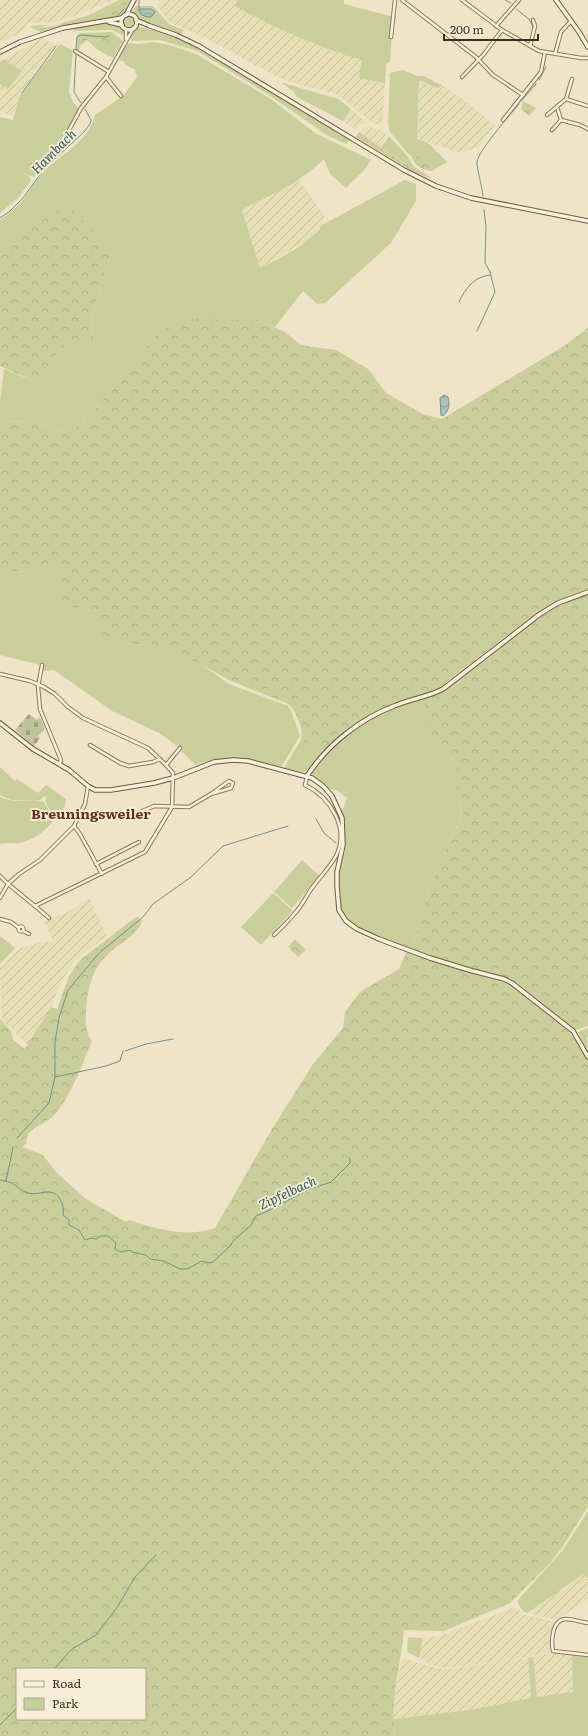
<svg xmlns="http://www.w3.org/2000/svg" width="588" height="1736" viewBox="0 0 588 1736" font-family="Literata,serif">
	<defs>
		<pattern id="farmland-furrows" width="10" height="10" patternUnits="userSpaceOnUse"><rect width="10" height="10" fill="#e6deb5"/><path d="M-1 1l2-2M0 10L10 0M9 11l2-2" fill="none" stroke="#c6bf9b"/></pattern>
		<pattern id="forest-crowns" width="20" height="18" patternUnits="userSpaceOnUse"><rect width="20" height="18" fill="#c9cf9b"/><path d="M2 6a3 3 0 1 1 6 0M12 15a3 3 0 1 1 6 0" fill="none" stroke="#aeb285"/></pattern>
		<pattern id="cemetery-stones" width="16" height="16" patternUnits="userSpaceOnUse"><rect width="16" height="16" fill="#bfc49a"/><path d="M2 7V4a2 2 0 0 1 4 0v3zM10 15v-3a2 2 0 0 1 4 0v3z" fill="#9ca07d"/></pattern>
		<pattern id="water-waves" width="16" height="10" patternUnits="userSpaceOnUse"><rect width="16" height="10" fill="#a9c4bc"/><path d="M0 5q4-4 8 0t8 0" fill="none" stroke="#8ba098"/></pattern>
	</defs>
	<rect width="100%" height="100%" fill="#f0e4c8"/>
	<!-- farmland -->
	<g fill="url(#farmland-furrows)">
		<polygon points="0,0 113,0 75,16 53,22 30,23 27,24 25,30 20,33 0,43"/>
		<polygon points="158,0 340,0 340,3 390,16 382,123 380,125 371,122 340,96 333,93 283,80 202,36 171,23 158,7 160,2"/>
		<polygon points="44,38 55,46 19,96 14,116 0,112 0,84 8,89 22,71 4,59"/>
		<polygon points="419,80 436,88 443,86 473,107 475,110 495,125 479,146 462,153 417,139"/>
		<polygon points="351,109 367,123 359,125 356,130 343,121"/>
		<polygon points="369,126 385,132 386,135 381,148 359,132 364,127"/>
		<polygon points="297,178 325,217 322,225 313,237 260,268 242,211 243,209 268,198"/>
		<polygon points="89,898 107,936 76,958 63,979 54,999 49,1019 32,1049 2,1020 0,968 20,948 41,942 53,942 44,921 68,912"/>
		<polygon points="582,1575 588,1578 588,1600 555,1620 527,1613"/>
		<polygon points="515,1607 525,1615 556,1622 549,1652 513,1660 446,1668 431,1665 419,1658 423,1638 443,1635"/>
		<polygon points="551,1653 572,1655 574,1692 537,1697 533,1657"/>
		<polygon points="402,1658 431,1667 445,1669 528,1658 531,1698 470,1710 393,1719 394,1696"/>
	</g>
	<!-- green -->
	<g fill="#c9cf9b">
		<polygon points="119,0 131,0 127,11 119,18 81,22 41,32 30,27 30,26 48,25 39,28 59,25 62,23 89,15"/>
		<path d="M 237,0 L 344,0 L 344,4 L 393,17 L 390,62 L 386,63 L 385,83 L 359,78 L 362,60 C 317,47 276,28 235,6 Z"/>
		<polygon points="136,6 153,6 169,24 183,30 181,35 140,20 133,11"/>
		<circle cx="129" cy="22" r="6"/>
		<polygon points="110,23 119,25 125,32 123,35 112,30 74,31 73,29 54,32 95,24"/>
		<polygon points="140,27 169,34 208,52 351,139 346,144 328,136 269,95 197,51 160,40 131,41 130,34 132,31"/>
		<polygon points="112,32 123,41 113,58 98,50 87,40 88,39 104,42 110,34 84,34 77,36 81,33"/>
		<path d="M 153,42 L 169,45 L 196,54 L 271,99 L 315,133 L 371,160 L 364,170 L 346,188 L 330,174 L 324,159 C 302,181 271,196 243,209 L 242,211 L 260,268 C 278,259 313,242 322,225 L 405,180 L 416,184 L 416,201 L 391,243 L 325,303 L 317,304 L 303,291 L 275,327 L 259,320 L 153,338 L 84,423 L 63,432 L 35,422 L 0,421 L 0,402 L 4,369 L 35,382 L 66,344 L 94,344 L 91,320 L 111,253 L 9,247 L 0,256 L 0,220 C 9,213 19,206 25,197 C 32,188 38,177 46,169 C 64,153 88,141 95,115 L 123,96 L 137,77 L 135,70 L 124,64 L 125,62 L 119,60 L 121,53 L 128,43 L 138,44 Z"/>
		<polygon points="60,44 73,51 69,92 73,102 79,109 73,122 34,177 22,173 30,177 31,181 17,199 0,213 0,117 13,120 19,97"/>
		<polygon points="4,59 22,71 8,89 0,84 0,62"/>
		<polygon points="403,70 418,76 424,76 443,86 437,88 419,80 417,139 428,143 447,162 433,170 419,156 413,159 390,132 388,124 390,73"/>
		<polygon points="280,82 338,99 351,109 343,121 297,97 293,91"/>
		<polygon points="389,136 409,158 411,163 408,165 381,148"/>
		<path d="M 59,559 L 88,609 L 97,611 L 122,643 L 157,646 L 202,665 L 229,684 L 288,706 L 291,711 L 300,736 L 281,767 C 253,761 223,754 195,765 L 178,747 L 161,734 L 112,711 L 54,670 L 40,671 L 40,665 L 0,655 L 0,572 L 32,571 Z"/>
		<path d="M 424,697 L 447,756 L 457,764 L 457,795 L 463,815 L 439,863 L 430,887 L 414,944 L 415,950 L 360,929 L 345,918 L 340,910 L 338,875 L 345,837 L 342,812 L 347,798 L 336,790 L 329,789 L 313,776 L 312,773 C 323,747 367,719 392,708 C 402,703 414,701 424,697 Z"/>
		<polygon points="301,740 324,752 310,768 305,772 284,768"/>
		<polygon points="0,767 15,781 17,779 38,793 46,785 66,799 65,806 55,819 46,803 46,797 44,796 41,800 11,800 0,795"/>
		<path d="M 0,797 C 18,805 28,797 44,802 L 54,820 C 46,831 32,841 19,843 C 13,844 7,842 0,844 Z"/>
		<polygon points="302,860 320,876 292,908 274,892"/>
		<polygon points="273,893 293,911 261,945 241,927"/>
		<polygon points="0,936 15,948 0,964"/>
		<polygon points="588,1028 588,1036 587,1037 588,1054 578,1032"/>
		<polygon points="588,1511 588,1578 582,1575 527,1613 522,1610 517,1601 563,1550"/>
		<polygon points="408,1637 423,1638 419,1658 407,1652"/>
		<polygon points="572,1655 588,1657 588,1736 395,1736 393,1719 470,1710 531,1698 528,1658 533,1657 537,1697 573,1692"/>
	</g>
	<!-- forest -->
	<g fill="url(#forest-crowns)" fill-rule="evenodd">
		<polygon points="121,0 127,1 115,15 109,15 109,9"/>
		<polygon points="79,34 110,34 113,36 110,41 104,42 88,39 80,46 79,52 77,52 77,36"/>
		<polygon points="523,101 536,108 529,116 521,109"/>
		<path d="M 359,132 L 388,153 L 408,165 L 411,163 C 415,170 426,172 432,179 L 412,171 L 356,137 Z"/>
		<path d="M 419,155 L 433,170 L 433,171 C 425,171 416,167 413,159 Z"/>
		<path d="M 67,206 L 100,236 L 111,253 L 91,320 L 94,344 L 66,344 L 35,382 L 0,366 L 0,256 C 19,235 42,219 67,206 Z"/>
		<path d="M 181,319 L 259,320 L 285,332 L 301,345 L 336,350 L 368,369 L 386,393 L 423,414 L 442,419 L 564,346 L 588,328 L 588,589 L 558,600 L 538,612 L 450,679 L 444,685 L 434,691 L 399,702 L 375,713 L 324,752 L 301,740 C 304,730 297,711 288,704 L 231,681 L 202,665 L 157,646 L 122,643 L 102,634 L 97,611 L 61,605 L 59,559 L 32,571 L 0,572 L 0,421 L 35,422 L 63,432 L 84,423 L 153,338 Z"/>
		<polygon points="588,594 588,1026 575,1030 517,983 510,979 457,965 415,950 414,944 430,887 439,863 463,815 457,795 457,764 447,756 428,727 424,697 442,693 537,619 559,605"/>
		<path d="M 136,917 L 139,917 L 142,921 C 137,936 120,943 109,953 C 92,968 87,990 86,1012 C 86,1022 85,1033 92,1041 C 82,1064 71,1098 53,1116 C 46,1123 35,1126 28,1134 L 26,1144 L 22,1147 L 43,1155 L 56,1172 L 86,1199 L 126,1222 L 129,1220 C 157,1229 186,1238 215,1228 L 272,1129 L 313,1064 L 343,1028 L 345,1012 L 360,992 L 399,969 L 407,950 L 467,972 L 509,984 L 567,1030 L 579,1044 L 588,1061 L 588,1507 L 561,1549 L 551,1562 L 510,1603 L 444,1631 L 404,1630 C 401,1666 389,1701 395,1736 L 0,1736 L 0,1019 L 11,1031 L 13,1040 L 25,1049 L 51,1007 L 57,1009 L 69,976 L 80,960 ZM 17,1669 L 145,1669 L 145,1719 L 17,1719 Z"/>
		<polygon points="295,939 306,950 298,957 288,947"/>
	</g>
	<!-- cemetery -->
	<polygon fill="url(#cemetery-stones)" points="29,714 37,720 40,717 45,729 38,736 40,738 34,746 15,730"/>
	<!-- water -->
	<g fill="url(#water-waves)" stroke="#6f938a">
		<path d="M 140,9 L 151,9 L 155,12 L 151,17 C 146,17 139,16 140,9 Z"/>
		<path d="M 444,395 L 448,397 C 450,404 449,411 443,416 L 441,415 L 440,398 Z"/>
	</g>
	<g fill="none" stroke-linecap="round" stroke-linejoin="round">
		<!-- stream -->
		<g stroke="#6f938a" stroke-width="1">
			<polyline points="139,0 139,11"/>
			<polyline points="505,0 511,3"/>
			<polyline points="516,9 529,19 533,27"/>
			<polyline points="118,15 124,9"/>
			<polyline points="76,49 77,37 80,35 105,37 109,36"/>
			<polyline points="76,53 74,92 81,103"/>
			<polyline points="539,80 546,67"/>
			<polyline points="22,93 56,46"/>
			<polyline points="521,101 536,84"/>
			<path d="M 483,196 C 482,186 477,170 477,162 C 478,151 510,115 519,104"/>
			<polyline points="0,218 10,211 23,198 44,169 84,132 90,124 91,120 85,109"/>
			<path d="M 459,302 C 466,288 473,277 490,275"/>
			<polyline points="477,331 495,292 490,272 485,263 486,226 484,210"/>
			<polyline points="316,819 324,833 336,843"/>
			<polyline points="143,917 153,904 191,877 223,846 288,826"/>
			<polyline points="125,1051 146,1044 173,1039"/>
			<polyline points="55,1077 106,1066 120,1061 123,1051"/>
			<polyline points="17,1138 49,1103 55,1077 55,1042 59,1018 68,990 99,953 142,918"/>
			<path d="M 0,1180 C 4,1181 9,1182 12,1183 C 17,1186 22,1192 28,1193 C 36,1195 42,1192 49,1192 C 60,1192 65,1207 63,1215 L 69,1220 L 69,1225 L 79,1230 L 85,1240 L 91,1238 L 96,1239 L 101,1236 L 108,1236 L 116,1243 L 115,1249 L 120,1252 L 130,1250 L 132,1252 L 146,1255 L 150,1259 L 164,1261 L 180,1269 L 187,1269 L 202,1261 L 209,1263 L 213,1262 L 230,1246 L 234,1240 L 251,1225 L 256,1216 L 270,1210 L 307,1190 L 331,1182 L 350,1163 L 350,1158"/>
			<polyline points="6,1181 13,1148"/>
			<polyline points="54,1669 72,1649 96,1635 118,1606 135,1577 156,1555"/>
			<polyline points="0,1725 17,1708"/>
		</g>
		<!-- street casing -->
		<g stroke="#8d765c" stroke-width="4.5">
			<g id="street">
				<polyline points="402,0 476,57 493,75 523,95"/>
				<polyline points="462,0 502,30 539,51 581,58 588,58"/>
				<polyline points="496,26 519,0"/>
				<polyline points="391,37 395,0"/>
				<polyline points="126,40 126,29"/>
				<polyline points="530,46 535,26 533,20"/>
				<polyline points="75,51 109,72"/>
				<polyline points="555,54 561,32 571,21"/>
				<polyline points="106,77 121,96"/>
				<polyline points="462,77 484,54 502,30"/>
				<polyline points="566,99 572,79"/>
				<polyline points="557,107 561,120 580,125 588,129"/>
				<polyline points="547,115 566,99 588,106"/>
				<polyline points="503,120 541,72 545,52"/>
				<polyline points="552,130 561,120"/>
				<polyline points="67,134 81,108 106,77 133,29"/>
				<polyline points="42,665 38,687 40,709 61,760 59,764"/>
				<polyline points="0,674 30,681 44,687 55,694 68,707 83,718 148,748 166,765 173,773 172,807 145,852 35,906 8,884 0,876"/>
				<polyline points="90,745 120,763 129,766 153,762 160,759"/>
				<polyline points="166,765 180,748"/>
				<polygon points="229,781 233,783 231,788 211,794"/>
				<polyline points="138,813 154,806 189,807 211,794"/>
				<polyline points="74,826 80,834 102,874"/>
				<polyline points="96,864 139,842"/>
				<polyline points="0,898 8,884 19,874 40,860 74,826 85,804 88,786"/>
				<polyline points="35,906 49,918"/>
				<polyline points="0,919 11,922 19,928"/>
				<circle cx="21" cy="929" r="2.5"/>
				<polyline points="23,931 29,934"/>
				<path d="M 274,935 C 281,928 289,921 295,913 C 302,906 306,896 312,888 C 320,877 330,867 336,856 C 350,828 330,797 305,785 L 307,777"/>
				<path d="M 588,1623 C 581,1622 573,1619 566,1619 C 552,1619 551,1641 553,1651 L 588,1655"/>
			</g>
		</g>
		<!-- secondary casing -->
		<g stroke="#6f573f" stroke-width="5.5">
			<g id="secondary">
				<polyline points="556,0 579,32 588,47"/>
				<circle cx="129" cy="22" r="8"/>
				<polyline points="126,15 134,0"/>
				<polyline points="136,20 150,26 176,35 199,46 404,170 436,186 471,198 588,221"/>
				<polyline points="109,22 122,25"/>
				<polyline points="0,52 20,42 63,28 122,18"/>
				<polyline points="0,723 33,749 69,770 88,786 95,790 111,790 154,783 173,778 214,762 233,760 248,761 312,778 323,786 332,796 342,818 343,845 337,872 337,886 339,910 346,921 357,929 379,939 430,958 469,970 504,979 512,983 573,1031 588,1057"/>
				<path d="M 307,776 C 327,745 360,719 394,706 C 410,699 428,697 443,689 L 540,614 L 558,603 L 588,592"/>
			</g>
		</g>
		<!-- street -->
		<use href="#street" stroke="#faf1dc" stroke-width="2.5"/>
		<!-- secondary -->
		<use href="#secondary" stroke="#faf1dc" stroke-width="3.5"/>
	</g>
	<g text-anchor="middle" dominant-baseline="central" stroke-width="3.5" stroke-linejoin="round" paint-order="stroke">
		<!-- water labels -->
		<g font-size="13" font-style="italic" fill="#2f5d5a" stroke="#f7eed8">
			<text transform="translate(53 151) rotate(-45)">Hambach</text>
			<text transform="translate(287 1192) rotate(-25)">Zipfelbach</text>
		</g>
		<!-- quarter labels -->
		<g font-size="14" font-weight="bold" fill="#6b2e1e" stroke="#f7eed8">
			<text x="91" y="813">Breuningsweiler</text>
		</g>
	</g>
	<!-- legend -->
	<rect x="16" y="1668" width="130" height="52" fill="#f7eed8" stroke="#ada18e"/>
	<rect x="24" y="1681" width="20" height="6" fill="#faf1dc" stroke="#ada18e"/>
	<text x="52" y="1688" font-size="12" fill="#3d2e20">Road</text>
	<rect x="24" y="1698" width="20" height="12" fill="#c9cf9b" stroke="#ada18e"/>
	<text x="52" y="1708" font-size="12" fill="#3d2e20">Park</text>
	<!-- scale -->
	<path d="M444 34v6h94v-6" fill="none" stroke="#3d2e20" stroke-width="2"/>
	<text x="450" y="34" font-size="12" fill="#3d2e20" stroke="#f7eed8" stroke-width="3" paint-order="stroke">200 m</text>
</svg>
